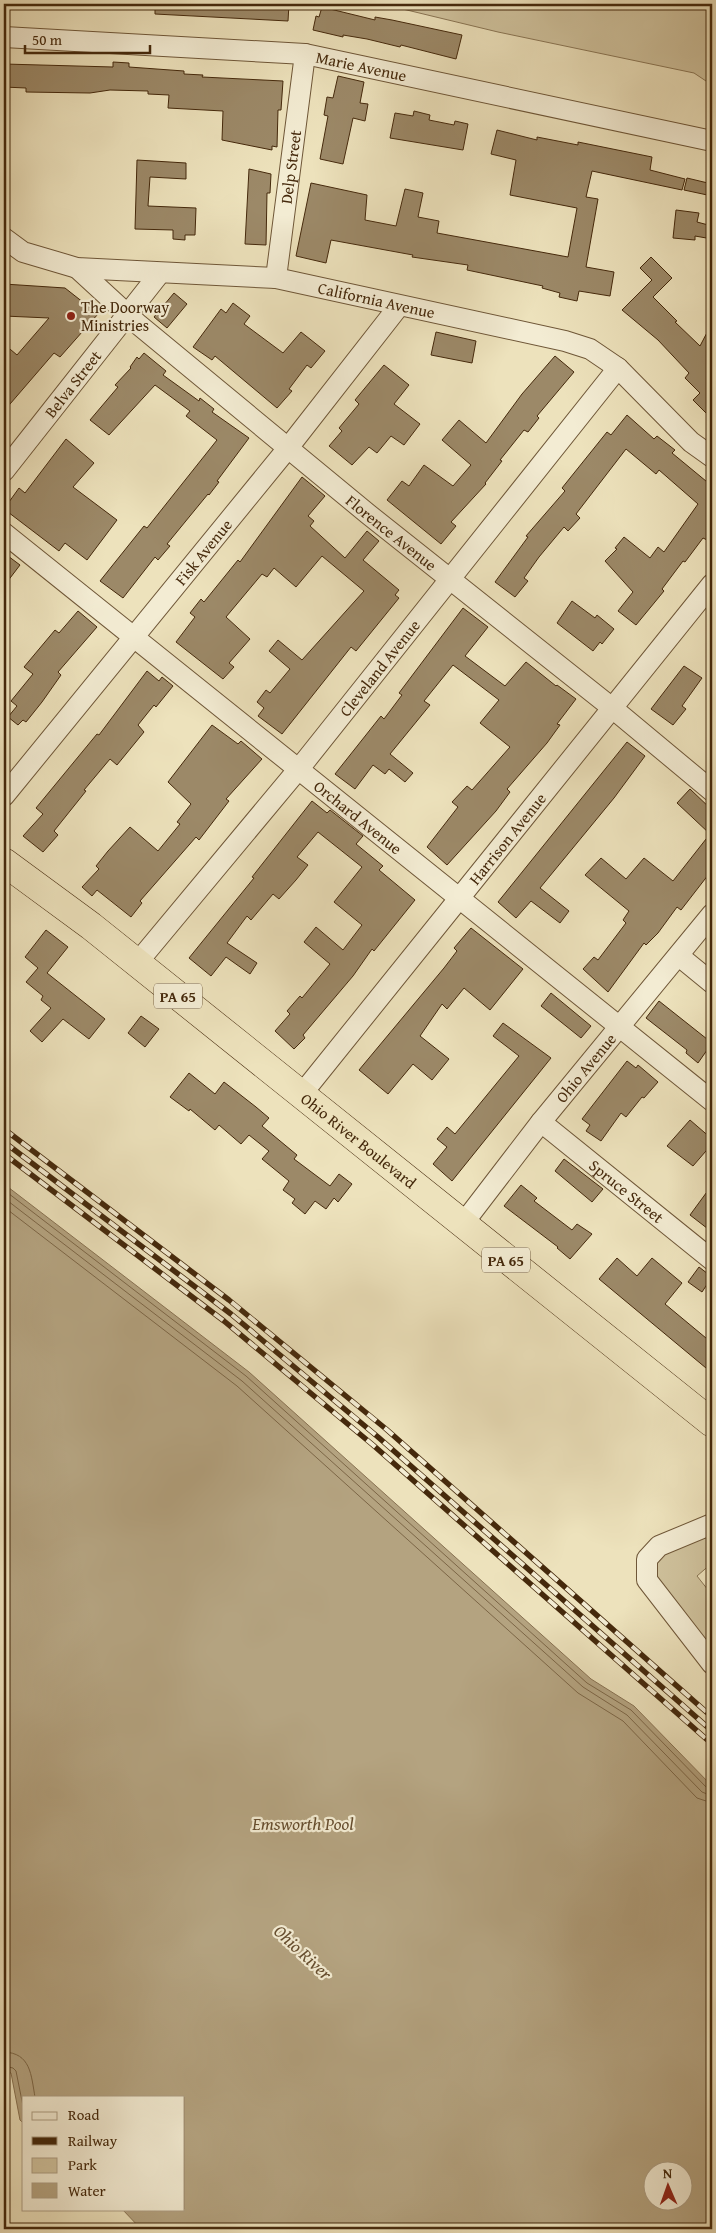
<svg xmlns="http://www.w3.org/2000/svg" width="716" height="2233" viewBox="0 0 716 2233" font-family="'Gentium Book Plus',serif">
	<rect width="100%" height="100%" fill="#ede2bc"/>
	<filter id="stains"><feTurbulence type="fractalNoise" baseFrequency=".004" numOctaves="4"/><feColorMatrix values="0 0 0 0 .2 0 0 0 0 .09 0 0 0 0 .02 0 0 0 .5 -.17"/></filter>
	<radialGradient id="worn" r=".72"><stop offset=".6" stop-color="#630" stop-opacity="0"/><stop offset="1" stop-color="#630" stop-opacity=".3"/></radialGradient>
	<!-- green -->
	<g fill="#d0c39e" stroke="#8a7655">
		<polygon points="382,4 712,4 712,85 694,73 498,32"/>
		<polygon points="712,1524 712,1563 697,1576 712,1595 712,1664 657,1595 647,1559"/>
	</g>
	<!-- water -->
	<path fill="#b4a380" stroke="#887252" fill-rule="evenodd" d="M 4,1184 L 249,1372 L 591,1679 L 634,1706 L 712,1786 L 712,2229 L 141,2229 L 122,2209 L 184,2209 L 184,2097 L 24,2097 L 24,2124 L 20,2120 L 11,2073 L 4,2071 ZM 654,2170 L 684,2170 L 684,2200 L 654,2200 Z"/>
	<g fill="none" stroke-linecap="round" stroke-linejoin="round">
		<!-- shore -->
		<g stroke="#7c6646" stroke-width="1">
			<polyline points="4,1190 246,1376 587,1683 631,1710 707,1788 712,1789"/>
			<polyline points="4,1198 242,1381 583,1687 627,1715 702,1792 712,1796"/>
			<polyline points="4,1207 237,1386 578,1693 623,1721 697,1798 712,1803"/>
			<path d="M 4,2052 C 31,2053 31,2075 35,2097"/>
			<polyline points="4,2066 13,2068 16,2071 24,2111"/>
		</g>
		<!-- stream -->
		<polyline stroke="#887252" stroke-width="5" points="703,4 712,8"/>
	</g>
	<!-- building -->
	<g fill="#9c8968" stroke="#45290c">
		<polygon points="155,4 289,4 288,21 155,14"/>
		<polygon points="322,7 375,20 375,17 392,20 462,35 456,59 401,45 400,47 367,39 343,35 343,37 313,30 316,16 319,17"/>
		<polygon points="113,62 129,63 129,67 184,71 184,74 203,75 202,77 283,81 281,110 278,110 277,147 272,146 272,150 222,140 223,111 168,108 169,95 148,94 148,91 110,90 90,93 26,92 26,88 4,87 4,64 113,67"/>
		<polygon points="338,76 364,82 360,103 368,104 365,121 353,118 343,164 320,159 328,116 324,115 327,97 333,98"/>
		<polygon points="414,111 430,115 429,120 454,125 455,121 468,124 463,150 390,138 395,113 413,116"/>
		<polygon points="497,130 537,140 537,137 578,145 578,142 652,157 650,170 685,179 682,190 592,171 586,197 598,199 586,267 614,272 610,296 579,291 577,301 559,297 560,293 542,288 543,286 467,270 468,265 412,257 413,255 331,240 326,263 296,256 311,183 367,195 365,220 396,226 405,189 423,193 418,217 439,221 437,233 568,257 577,208 510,195 516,160 491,154"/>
		<polygon points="137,160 186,163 186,179 150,177 148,206 196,208 195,235 185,235 185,240 173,239 173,230 135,229"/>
		<polygon points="249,169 271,174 270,193 267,193 266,245 245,244"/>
		<polygon points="687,178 712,184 712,196 684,190"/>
		<polygon points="676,210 699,213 697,222 712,226 712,239 695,236 695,240 673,238"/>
		<polygon points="651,257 672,278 653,297 677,321 675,322 700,346 712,323 712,419 693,400 700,393 685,378 689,373 658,340 622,310 652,280 640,268"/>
		<polygon points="4,284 65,288 98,314 60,357 54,353 4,411 4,344 17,355 49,318 4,316"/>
		<polygon points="174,293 187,304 167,328 154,317"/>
		<polygon points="233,303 250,316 244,324 283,353 301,332 325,351 311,368 307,365 289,389 292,391 277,408 215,356 212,360 193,347 221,309 226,313"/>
		<polygon points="436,332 476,341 472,363 431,355"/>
		<polygon points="144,353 166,371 163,375 199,401 200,398 214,409 212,412 249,438 217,481 219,482 209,495 208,494 167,544 170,546 158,560 155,557 123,598 100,581 144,526 147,528 217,440 186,416 190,411 155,385 109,435 90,420 118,387 115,385 131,368 130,367 137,357 139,359"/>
		<polygon points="555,356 574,372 537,416 539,418 528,432 524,430 500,460 502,461 485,483 486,484 451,522 456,526 441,544 387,500 402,481 409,486 424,465 453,486 471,465 442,440 459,420 486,443 522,394"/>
		<polygon points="384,365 409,385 394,404 420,424 404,445 391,436 377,453 369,447 352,465 329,446 342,431 339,428 359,404 355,400"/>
		<polygon points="627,415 654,439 657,436 675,450 672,453 712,486 712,533 707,540 703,538 685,562 683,561 662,589 664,591 636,625 618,611 633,592 605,561 617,549 615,548 624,537 650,558 658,547 664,552 698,504 659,470 656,474 626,449 576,514 580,518 568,531 564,527 539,557 524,578 528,581 515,597 495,582 528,537 526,536 565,491 562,488 607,432 611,435"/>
		<polygon points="66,439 94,463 73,487 117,520 87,560 65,543 59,551 4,509 19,488 25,493"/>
		<polygon points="302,477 325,496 308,516 314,521 310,526 345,558 367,531 379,541 363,560 399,590 395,595 399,598 356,651 351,647 282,734 258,716 264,708 257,702 266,690 270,693 290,669 269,651 278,640 302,660 364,591 322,556 296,587 274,568 267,577 262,574 226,617 250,639 229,663 234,667 223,679 176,642 195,617 190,613 201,599 204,602 238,560 240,562"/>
		<polygon points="4,553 20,565 4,586"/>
		<polygon points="572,601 595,618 597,615 614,629 602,644 600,642 593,651 557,623"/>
		<polygon points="463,608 488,627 465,656 505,686 526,662 556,686 557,685 576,699 557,724 560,725 547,743 507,789 510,792 496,811 447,865 427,847 458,807 452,802 467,786 472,790 510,747 480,723 499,700 453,665 424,701 430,705 390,754 413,773 405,782 389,769 385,774 373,765 355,789 335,774 381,716 384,719 402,695 399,693"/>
		<polygon points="78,611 97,627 58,672 61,675 42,702 26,722 23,720 18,725 8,717 17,706 11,701 33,674 24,667 55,630 59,633"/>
		<polygon points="684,666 702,678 682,706 686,709 673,725 651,709"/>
		<polygon points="147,671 159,681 162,677 173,686 156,707 154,705 138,725 144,732 117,765 110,759 84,790 86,791 54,831 58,835 43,852 23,836 43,814 36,808 97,734 99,735"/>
		<polygon points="212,725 238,744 241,741 262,759 226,799 229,801 199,840 196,837 140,901 142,903 131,917 97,890 92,896 82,887 99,869 96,866 108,851 130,827 158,851 180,824 177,822 191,804 168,782"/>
		<polygon points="627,742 645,756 614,798 540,888 569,911 560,923 531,901 516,918 498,902"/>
		<polygon points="690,789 712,810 712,870 681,910 677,907 658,933 646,945 644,943 608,992 583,969 594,957 598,960 626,923 623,920 629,911 585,875 601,858 626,879 644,858 673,881 710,834 677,803"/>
		<polygon points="312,801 327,813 330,810 363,836 356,844 383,866 379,870 415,900 374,951 372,949 353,976 303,1035 305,1038 294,1049 275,1031 290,1014 287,1011 300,996 302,998 330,964 304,942 316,927 343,950 362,925 334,902 362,867 318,832 297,857 308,865 296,880 279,899 273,894 251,920 247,916 227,943 257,963 250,974 226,957 211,976 189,958 254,878 252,877"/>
		<polygon points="471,928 523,969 490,1010 464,988 447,1009 442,1004 420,1036 449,1059 432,1080 413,1064 388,1094 359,1070 444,968 457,951 454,948"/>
		<polygon points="46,930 68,947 47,973 105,1019 89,1039 63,1019 42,1042 30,1031 51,1008 41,1000 43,996 26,982 38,968 25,957"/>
		<polygon points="551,993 591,1026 581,1038 541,1006"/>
		<polygon points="659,1001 712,1043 698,1063 686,1053 687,1050 646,1018"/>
		<polygon points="141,1016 159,1029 145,1047 128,1033"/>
		<polygon points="503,1023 551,1058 452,1181 433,1164 447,1147 437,1139 447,1127 455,1134 519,1056 493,1036"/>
		<polygon points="627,1061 636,1068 638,1065 658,1082 644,1098 642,1097 626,1117 621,1113 601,1141 586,1131 590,1125 582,1119"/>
		<polygon points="189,1073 215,1094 224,1082 256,1107 269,1118 262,1126 297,1155 294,1159 330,1186 339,1174 352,1184 338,1202 334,1198 326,1209 315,1201 305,1214 292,1203 295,1199 283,1190 289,1181 262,1159 269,1151 249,1135 241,1144 219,1125 215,1130 190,1109 189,1111 170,1097"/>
		<polygon points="690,1120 712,1139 712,1144 693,1166 667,1146"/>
		<polygon points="564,1159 603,1189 592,1202 555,1171"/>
		<polygon points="521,1185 537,1198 534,1201 572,1230 577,1224 592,1234 570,1259 557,1248 558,1247 504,1206"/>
		<polygon points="712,1185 712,1232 690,1215"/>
		<polygon points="617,1258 637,1276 652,1258 682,1283 665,1304 712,1343 712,1373 599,1279"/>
		<polygon points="699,1267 712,1277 702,1292 688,1282"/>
	</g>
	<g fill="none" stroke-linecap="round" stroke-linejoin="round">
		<!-- minor casing -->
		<g stroke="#6f5738" stroke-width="22">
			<g id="minor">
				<path id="s1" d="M 4,37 L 305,54 L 712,141"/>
				<path id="s2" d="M 4,238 L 23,252 L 77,268 L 276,278 L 565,341 L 590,349 L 618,368 L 691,442 L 712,457"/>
				<path id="s3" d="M 77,268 L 139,325 L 368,514 L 611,707 L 712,791"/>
				<path id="s4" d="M 276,278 L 305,54"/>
				<path id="s5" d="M 4,471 L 160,273"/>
				<path id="s6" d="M 4,533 L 712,1101"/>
				<path id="s7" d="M 4,796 L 288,448 L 399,306"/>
				<polyline points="679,956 712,983"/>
				<path id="s8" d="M 137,963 L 306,760 L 618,368"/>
				<path id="s9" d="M 301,1095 L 712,584"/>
				<path id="s10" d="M 541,1122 L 712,1260"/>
				<path id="s11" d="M 462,1225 L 541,1122 L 712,914"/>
				<polyline points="712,1524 659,1546 647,1559 647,1580 712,1664"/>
			</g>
		</g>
		<!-- highway casing -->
		<g stroke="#45290c" stroke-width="29">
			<g id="highway">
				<path id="s12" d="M 4,862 L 91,926 L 712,1423"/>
			</g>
		</g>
		<!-- minor -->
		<use href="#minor" stroke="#f3ecd3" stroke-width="20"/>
		<!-- highway -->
		<use href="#highway" stroke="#ede2bc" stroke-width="28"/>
		<!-- rail casing -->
		<g stroke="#45290c" stroke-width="5.5">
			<g id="rail">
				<polyline points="4,1129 229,1300 386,1429 712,1717"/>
				<polyline points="4,1142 231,1314 378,1437 712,1731"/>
				<polyline points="4,1154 224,1321 373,1445 712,1744"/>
			</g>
		</g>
		<!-- rail -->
		<use href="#rail" stroke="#f3ecd3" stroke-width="4" stroke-dasharray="11" stroke-linecap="butt"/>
	</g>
	<!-- markers -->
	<circle fill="#8f2418" stroke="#f3ecd3" stroke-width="2" cx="71" cy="316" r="5"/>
	<g text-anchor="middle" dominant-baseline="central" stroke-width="4.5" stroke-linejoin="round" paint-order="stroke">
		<!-- shield labels -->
		<g fill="#f3ecd3" stroke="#796448" stroke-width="1">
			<rect x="154" y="983.5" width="48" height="25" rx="4"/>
			<rect x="482" y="1247.5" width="48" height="25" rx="4"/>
		</g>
		<g font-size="15" font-weight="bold" fill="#45290c">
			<text x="178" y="996">PA 65</text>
			<text x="506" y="1260">PA 65</text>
		</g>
		<!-- street labels -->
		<g font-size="16" fill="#45290c" stroke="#f3ecd3">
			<text stroke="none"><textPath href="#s1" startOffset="359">Marie Avenue</textPath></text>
			<text stroke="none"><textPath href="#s4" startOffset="112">Delp Street</textPath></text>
			<text stroke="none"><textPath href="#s2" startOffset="382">California Avenue</textPath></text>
			<text stroke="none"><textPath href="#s5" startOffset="111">Belva Street</textPath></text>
			<text stroke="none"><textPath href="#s3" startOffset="411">Florence Avenue</textPath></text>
			<text stroke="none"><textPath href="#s7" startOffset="315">Fisk Avenue</textPath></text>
			<text stroke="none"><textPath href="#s8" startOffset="382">Cleveland Avenue</textPath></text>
			<text stroke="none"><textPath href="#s6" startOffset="454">Orchard Avenue</textPath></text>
			<text stroke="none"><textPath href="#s9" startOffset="329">Harrison Avenue</textPath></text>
			<text stroke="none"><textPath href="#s11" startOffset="200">Ohio Avenue</textPath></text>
			<text stroke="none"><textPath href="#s12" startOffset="451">Ohio River Boulevard</textPath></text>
			<text stroke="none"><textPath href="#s10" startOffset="110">Spruce Street</textPath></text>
		</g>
		<!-- poi labels -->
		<g font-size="16" fill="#45290c" stroke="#f3ecd3" text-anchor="start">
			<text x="81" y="307">The Doorway<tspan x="81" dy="18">Ministries</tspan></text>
		</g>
		<!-- water labels -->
		<g font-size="18" font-style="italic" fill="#664e2f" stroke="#f3ecd3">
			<text x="303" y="1823">Emsworth Pool</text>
			<text transform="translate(303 1952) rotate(43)">Ohio River</text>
		</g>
	</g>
	<!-- margin -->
	<rect width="716" height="2233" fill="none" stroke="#ede2bc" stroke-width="20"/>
	<rect x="5" y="5" width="706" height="2223" fill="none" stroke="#45290c" stroke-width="2.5"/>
	<rect x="10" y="10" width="696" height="2213" fill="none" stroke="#45290c"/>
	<!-- legend -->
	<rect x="22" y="2096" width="162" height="115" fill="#f3ecd3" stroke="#ad9e83"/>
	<rect x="32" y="2112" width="25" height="8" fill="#f3ecd3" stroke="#ad9e83"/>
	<text x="68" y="2120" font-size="15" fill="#45290c">Road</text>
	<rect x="32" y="2137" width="25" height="8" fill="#45290c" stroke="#ad9e83"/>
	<text x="68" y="2146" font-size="15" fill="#45290c">Railway</text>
	<rect x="32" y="2158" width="25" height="15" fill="#d0c39e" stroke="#ad9e83"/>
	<text x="68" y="2170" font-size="15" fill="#45290c">Park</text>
	<rect x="32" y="2183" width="25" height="15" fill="#b4a380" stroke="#ad9e83"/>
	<text x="68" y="2196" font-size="15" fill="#45290c">Water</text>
	<!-- north arrow -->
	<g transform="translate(668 2186) rotate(358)"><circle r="24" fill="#f3ecd3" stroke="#ad9e83"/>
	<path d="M0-4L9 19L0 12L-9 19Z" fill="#8f2418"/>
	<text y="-8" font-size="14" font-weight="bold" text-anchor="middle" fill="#45290c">N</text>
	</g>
	<!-- scale -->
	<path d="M25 45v8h125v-8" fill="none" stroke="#45290c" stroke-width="2.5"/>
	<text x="32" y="45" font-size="15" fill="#45290c" stroke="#f3ecd3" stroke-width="4" paint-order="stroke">50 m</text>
	<rect width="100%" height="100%" filter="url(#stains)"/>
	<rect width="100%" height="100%" fill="url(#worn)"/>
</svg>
